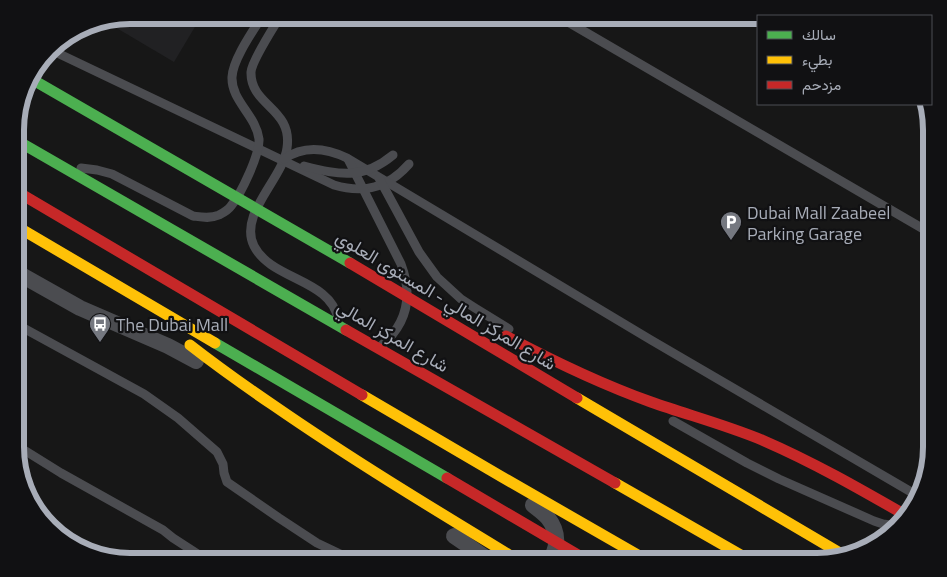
<svg xmlns="http://www.w3.org/2000/svg" width="947" height="577" viewBox="0 0 947 577" font-family="'Titillium Web',Vazirmatn,sans-serif">
	<rect width="100%" height="100%" fill="#171717"/>
	<!-- built -->
	<polygon fill="#212123" points="130,15 202,15 174,62 103,20"/>
	<g fill="none" stroke-linecap="round" stroke-linejoin="round">
		<!-- lane -->
		<g stroke="#4b4c50" stroke-width="9">
			<path d="M 172,15 C 180,20 188,24 196,15"/>
			<path d="M 281,15 C 274,27 252,60 251,72 C 250,106 293,108 287,148 C 283,179 238,214 254,246 C 271,280 331,279 338,319"/>
			<polyline points="556,15 932,234"/>
			<path d="M 49,49 L 334,185 C 364,194 388,188 409,164"/>
			<path d="M 284,159 C 304,145 326,148 347,158 L 651,340 L 918,496"/>
			<path d="M 348,159 L 401,264 C 413,296 407,324 381,346"/>
			<path d="M 304,166 C 340,175 363,180 393,155"/>
			<path d="M 81,168 L 97,170 L 112,174 L 193,216 C 201,217 210,219 219,215 C 223,213 229,209 231,206 C 241,194 260,154 259,139 C 256,115 231,101 232,77 C 233,59 253,31 263,15"/>
			<polyline points="379,178 419,252 437,277 461,299 475,308 509,329"/>
			<polyline points="16,324 144,394 178,418 217,452 223,464 224,473 227,482 279,518 317,543 357,562"/>
			<polyline points="673,421 747,463 779,479 874,521 883,524 897,526"/>
			<polyline points="16,445 61,473 163,530 173,538 210,562"/>
		</g>
		<!-- street -->
		<g stroke="#4b4c50" stroke-width="16">
			<polyline points="16,272 80,308 168,346 196,361"/>
			<path d="M 533,505 C 538,509 544,513 548,518 C 559,532 559,549 548,562"/>
			<polyline points="454,536 492,562"/>
		</g>
		<!-- fast -->
		<g stroke="#4caf50" stroke-width="11">
			<polyline points="28,77 350,263"/>
			<polyline points="16,140 346,330"/>
			<polyline points="215,343 447,478"/>
		</g>
		<!-- slow -->
		<g stroke="#ffc107" stroke-width="11">
			<polyline points="16,226 215,343"/>
			<path d="M 190,345 C 217,366 245,386 273,405 C 354,461 437,511 521,562"/>
			<polyline points="362,395 502,477 650,562"/>
			<polyline points="577,398 845,556"/>
			<polyline points="615,483 753,562"/>
		</g>
		<!-- jam -->
		<g stroke="#c62828" stroke-width="11">
			<polyline points="16,191 362,395"/>
			<polyline points="350,263 577,398"/>
			<polyline points="346,330 615,483"/>
			<path d="M 506,336 C 553,361 601,384 651,402 C 688,415 726,425 762,440 C 813,462 860,489 907,516"/>
			<polyline points="447,478 590,562"/>
		</g>
	</g>
	<!-- icons -->
	<defs>
		<g id="parking-pin" transform="scale(1.125)"><path d="M0 17L-7.5 6A9.5 9.5 0 1 1 7.5 6Z" fill="#757880" stroke="#111113"/><path d="M-3.5-5.5H1a3.5 3.5 0 0 1 0 7H-1V5.5H-3.5ZM-1-3.4V-.6H.8a1.4 1.4 0 0 0 0-2.8Z" fill="#fff"/></g>
		<g id="bus-pin" transform="scale(1.125)"><path d="M0 17L-7.5 6A9.5 9.5 0 1 1 7.5 6Z" fill="#757880" stroke="#111113"/><path d="M-5-6H5V4H4V6H2V4H-2V6H-4V4H-5ZM-3.5-4V0h7V-4ZM-3.5 1.2v1.5H-2V1.2ZM2 1.2v1.5H3.5V1.2Z" fill="#fff"/></g>
	</defs>
	<g fill-rule="evenodd">
		<use href="#parking-pin" x="731" y="222"/>
		<use href="#bus-pin" x="100" y="324"/>
	</g>
	<g text-anchor="middle" dominant-baseline="central" stroke-width="4.5" stroke-linejoin="round" paint-order="stroke">
		<!-- poi labels -->
		<g font-size="18" fill="#a8adb8" stroke="#111113" text-anchor="start">
			<text x="747" y="212">Dubai Mall Zaabeel<tspan x="747" dy="21">Parking Garage</tspan></text>
			<text x="116" y="324">The Dubai Mall</text>
		</g>
		<!-- street labels -->
		<g font-size="18" fill="#a8adb8" stroke="#111113">
			<text transform="translate(446 300) rotate(31)">شارع المركز المالي - المستوى العلوي</text>
			<text transform="translate(393 336) rotate(30)">شارع المركز المالي</text>
		</g>
	</g>
	<!-- crop -->
	<path d="M0 0H947V577H0ZM130 24H817A106 106 0 0 1 923 130V447A106 106 0 0 1 817 553H130A106 106 0 0 1 24 447V130A106 106 0 0 1 130 24Z" fill="#111113" fill-rule="evenodd"/>
	<path fill="none" stroke="#a8adb8" stroke-width="6" d="M130 24H817A106 106 0 0 1 923 130V447A106 106 0 0 1 817 553H130A106 106 0 0 1 24 447V130A106 106 0 0 1 130 24Z"/>
	<!-- legend -->
	<rect x="757" y="15" width="175" height="90" fill="#111113" stroke="#4d4f55"/>
	<rect x="767" y="31" width="25" height="8" fill="#4caf50" stroke="#4d4f55"/>
	<text x="802" y="40" font-size="15" fill="#a8adb8">سالك</text>
	<rect x="767" y="56" width="25" height="8" fill="#ffc107" stroke="#4d4f55"/>
	<text x="802" y="65" font-size="15" fill="#a8adb8">بطيء</text>
	<rect x="767" y="81" width="25" height="8" fill="#c62828" stroke="#4d4f55"/>
	<text x="802" y="90" font-size="15" fill="#a8adb8">مزدحم</text>
</svg>
